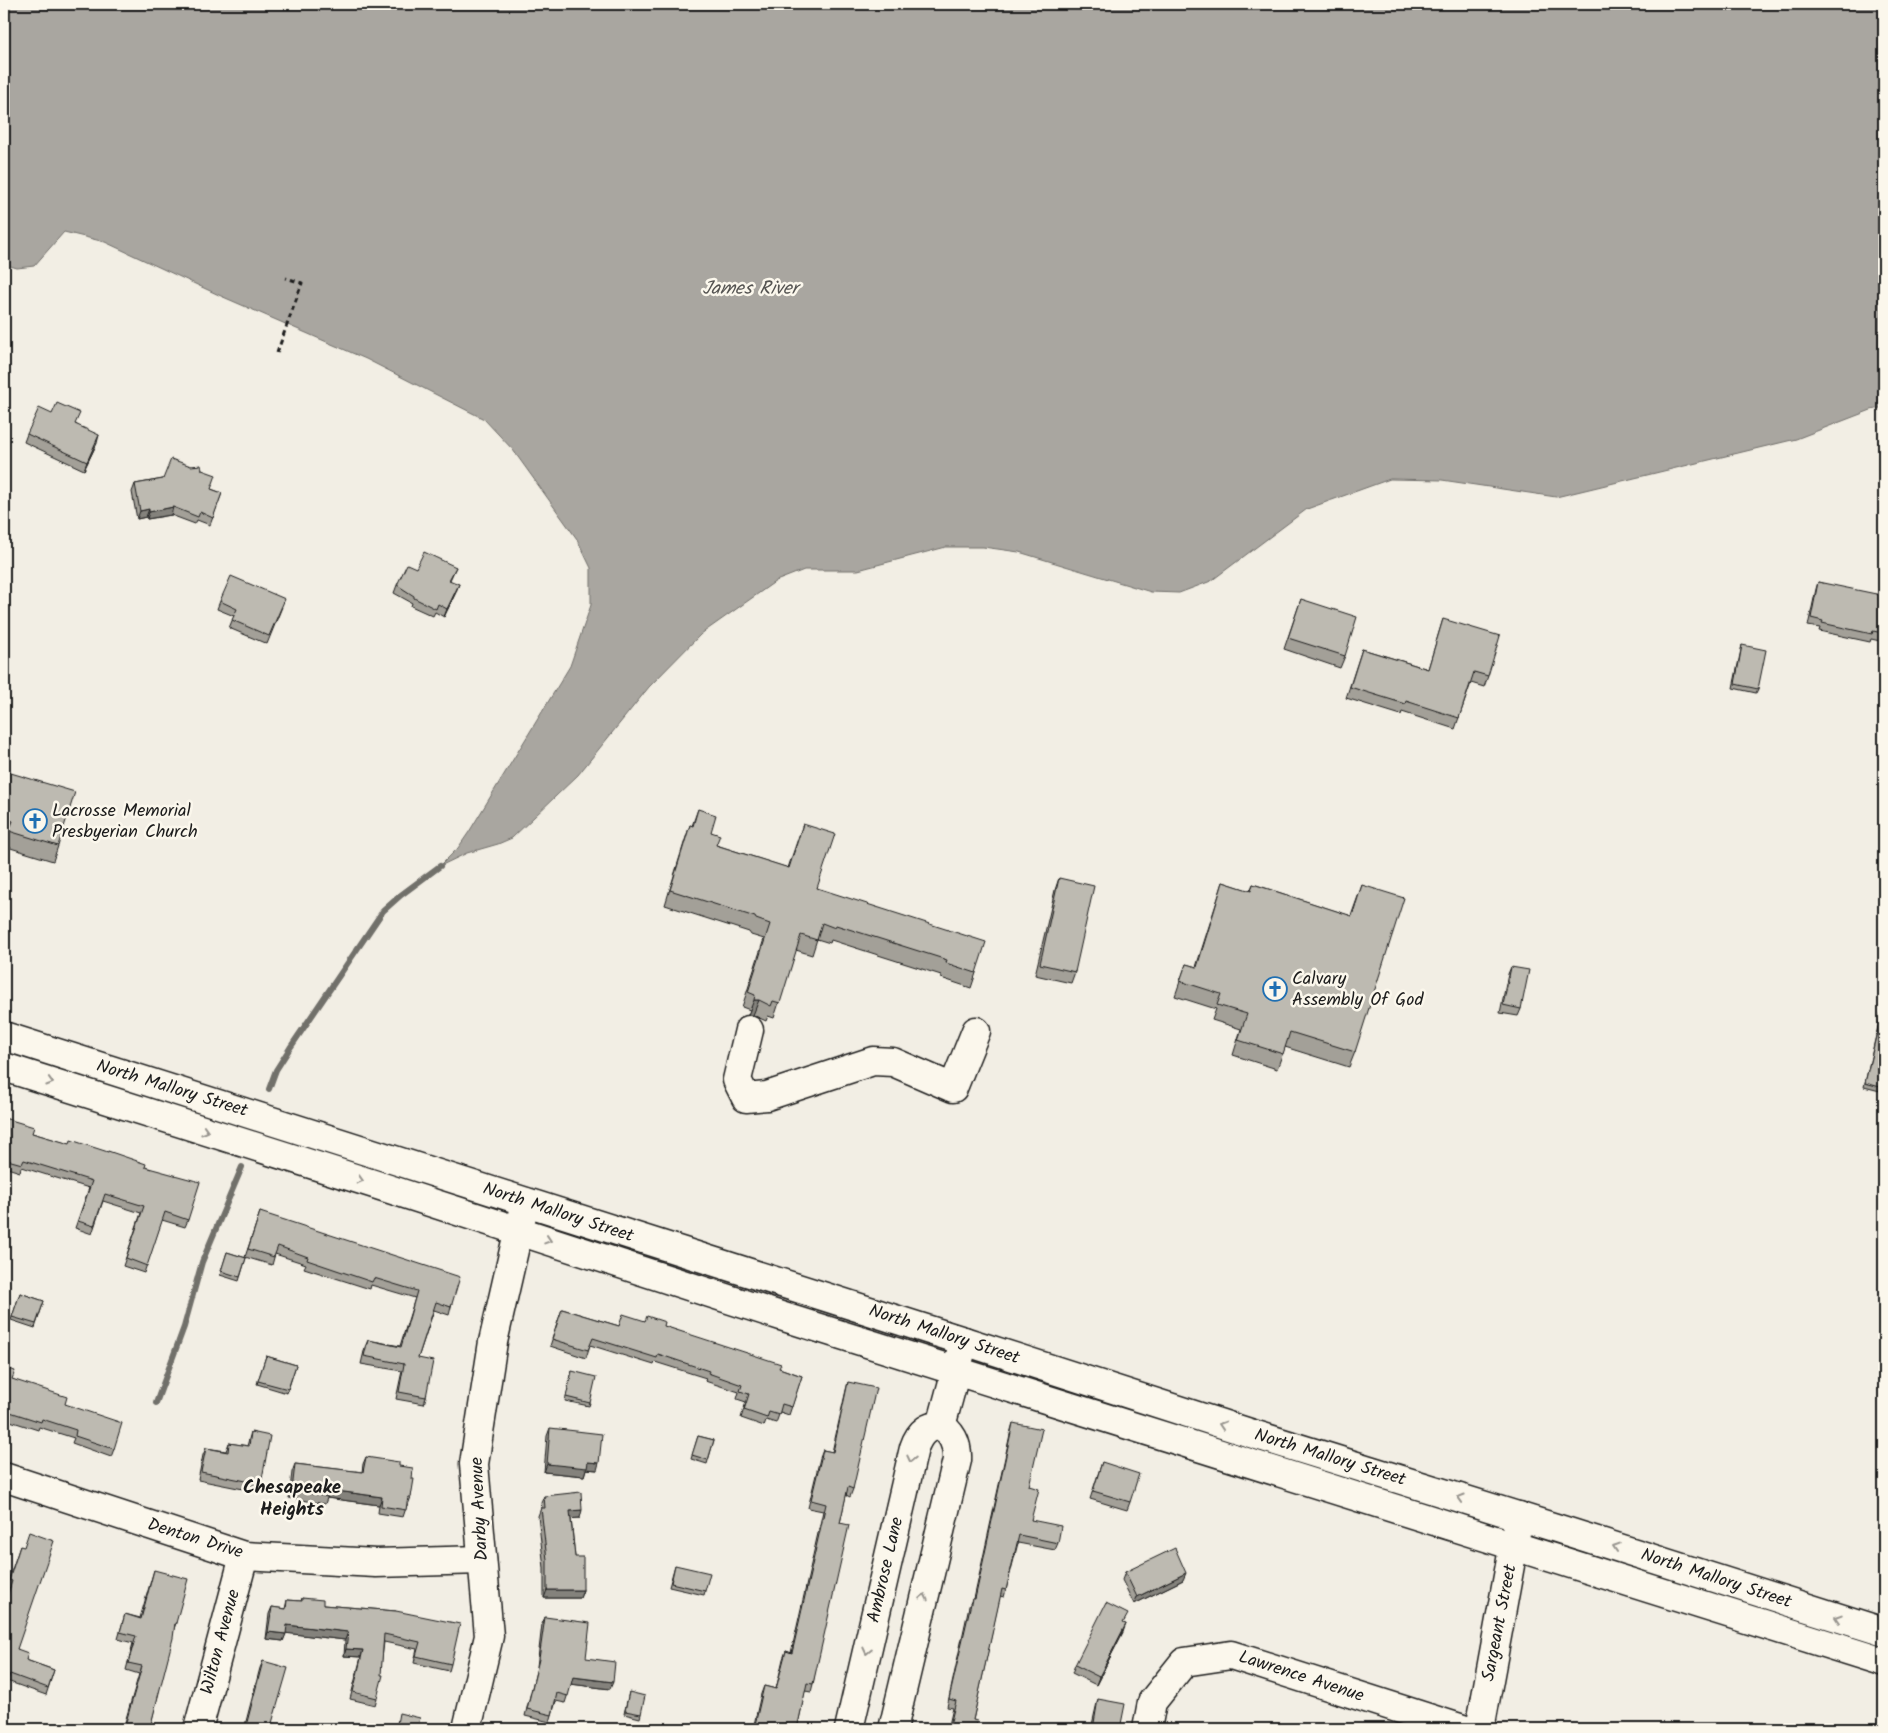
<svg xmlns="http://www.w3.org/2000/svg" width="1888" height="1733" viewBox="0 0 1888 1733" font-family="Kalam,sans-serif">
	<rect width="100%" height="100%" fill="#f2eee4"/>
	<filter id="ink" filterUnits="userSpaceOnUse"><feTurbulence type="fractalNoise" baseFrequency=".02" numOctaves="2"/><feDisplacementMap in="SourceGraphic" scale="10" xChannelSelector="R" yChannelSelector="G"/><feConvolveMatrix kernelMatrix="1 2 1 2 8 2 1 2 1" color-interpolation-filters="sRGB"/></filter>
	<g filter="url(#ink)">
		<!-- water -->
		<polygon fill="#a9a6a0" stroke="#716f6b" points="4,4 1884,4 1884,407 1871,410 1796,439 1556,497 1442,480 1390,479 1307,509 1211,581 1179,593 1151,592 1019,552 983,547 946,547 858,570 804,570 776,581 701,634 649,687 578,775 512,838 498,844 467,853 440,866 458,848 469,832 570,666 591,605 591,568 577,539 513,450 484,419 366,359 221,296 105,242 64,232 34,266 17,268 4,264"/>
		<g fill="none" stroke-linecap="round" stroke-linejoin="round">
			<!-- stream -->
			<g stroke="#716f6b" stroke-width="6">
				<polyline points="269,1089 276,1070 290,1048 383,911 401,895 440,866"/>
				<polyline points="156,1403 184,1327 202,1262 242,1167"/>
			</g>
			<!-- minor casing -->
			<g stroke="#1c1c1c" stroke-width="31">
				<g id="minor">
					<polyline points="749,1030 737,1080 746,1098 767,1096 873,1061 893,1062 953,1088 976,1031"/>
					<polyline points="941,1426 964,1341"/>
					<polyline points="4,1477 244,1556 376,1563 482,1560"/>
					<polyline points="198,1729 244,1556"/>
					<polyline points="467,1729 489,1636 474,1464 493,1342 525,1202"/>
					<path d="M 849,1729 L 914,1448 C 926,1412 959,1425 957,1460 L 893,1729"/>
					<polyline points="1147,1729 1152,1702 1184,1662 1231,1655 1463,1729"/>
					<polyline points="1480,1729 1519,1516"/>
				</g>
			</g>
			<!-- major casing -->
			<g stroke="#1c1c1c" stroke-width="31">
				<g id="major">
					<polyline points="4,1036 964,1341 1250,1433 1553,1527 1884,1632"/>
					<polyline points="4,1067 374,1184 784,1317 1884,1662"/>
				</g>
			</g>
			<!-- path -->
			<polyline stroke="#1c1c1c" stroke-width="3" stroke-dasharray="5 4" stroke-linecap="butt" points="277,353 302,283 286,278"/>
			<!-- minor -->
			<use href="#minor" stroke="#fbf7ec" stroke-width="28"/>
			<!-- major -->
			<use href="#major" stroke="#fbf7ec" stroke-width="28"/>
		</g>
		<!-- wall -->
		<g fill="#a3a098" stroke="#1c1c1c">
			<polygon points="76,424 97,443 84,470 24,442 27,434"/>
			<polygon points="191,466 202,470 211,489 222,493 210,525 197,520 195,524 171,515 147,519 146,517 137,519 132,492 135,484 163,479"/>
			<polygon points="456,567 450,580 456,592 444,617 435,612 433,616 411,606 412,603 394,593 397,585 416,568"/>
			<polygon points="1818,582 1879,600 1883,633 1880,641 1871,639 1870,642 1819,631 1820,628 1808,626 1816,589"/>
			<polygon points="1301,599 1345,656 1340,668 1284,649"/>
			<polygon points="220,601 282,607 267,644 229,628 234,616 217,609"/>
			<polygon points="1443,619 1488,676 1484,687 1471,683 1455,729 1402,712 1401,715 1346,698 1362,649 1428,669"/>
			<polygon points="1742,645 1758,689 1756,693 1733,688"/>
			<polygon points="4,771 58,846 53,861 4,846 7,836 4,835"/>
			<polygon points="698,809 711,832 716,845 788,868 803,824 817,888 976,973 971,988 941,978 941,975 831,940 830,943 817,939 812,955 796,950 774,1018 768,1016 766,1021 753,1015 748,1015 750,1010 742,1007 764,939 751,935 749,932 665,905 685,840 690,825 692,826"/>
			<polygon points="1059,878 1075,972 1071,983 1035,975 1055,890"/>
			<polygon points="1223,882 1250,891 1253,884 1351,916 1362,885 1355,1052 1349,1067 1285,1047 1277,1069 1233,1055 1241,1029 1212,1020 1216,1009 1175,996 1186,964 1196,967"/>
			<polygon points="1511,967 1521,1009 1518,1016 1500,1013 1508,974"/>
			<polygon points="1884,1001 1884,1092 1864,1087"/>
			<polygon points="4,1118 32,1133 145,1167 188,1220 185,1227 162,1220 144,1273 123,1266 141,1213 103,1201 92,1234 75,1228 89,1188 21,1167 20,1172 4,1167"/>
			<polygon points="260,1212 451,1307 449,1315 434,1310 418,1358 426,1397 424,1404 396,1399 402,1371 361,1364 365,1347 368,1340 400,1346 415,1298 371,1285 370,1289 304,1268 306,1264 275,1254 272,1265 245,1257"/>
			<polygon points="227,1252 246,1258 239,1281 220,1275"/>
			<polygon points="20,1293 44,1301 35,1328 11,1320"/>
			<polygon points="562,1309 619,1326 645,1321 664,1326 779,1368 802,1376 789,1415 780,1412 776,1423 766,1420 764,1426 741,1418 746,1402 737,1399 739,1392 705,1381 706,1378 655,1362 654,1365 590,1345 586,1358 550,1346"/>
			<polygon points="266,1356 296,1365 287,1393 257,1384"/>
			<polygon points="4,1368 12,1379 65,1404 114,1449 111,1457 72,1443 74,1438 39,1427 38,1430 4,1419"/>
			<polygon points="572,1371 590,1403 589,1406 565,1401"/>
			<polygon points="848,1382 853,1489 850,1497 846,1495 840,1523 813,1684 811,1692 805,1691 797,1729 753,1729 761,1694 764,1686 776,1689 783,1659 786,1651 791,1653 823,1511 808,1508 820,1458 823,1450 832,1452 846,1390"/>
			<polygon points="1013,1423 1029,1486 1031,1520 1058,1543 1055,1550 1018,1543 1006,1590 1004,1597 1000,1596 973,1720 975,1729 948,1729 953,1708 947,1707 969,1606 972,1599 974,1599 1011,1430"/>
			<polygon points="550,1428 597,1470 586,1469 584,1476 544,1472 547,1436"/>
			<polygon points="251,1432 261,1484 258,1492 198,1480 203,1455 206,1448 226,1451 229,1443 247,1446"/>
			<polygon points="698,1436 714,1440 707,1464 691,1459"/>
			<polygon points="366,1457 399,1466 412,1479 411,1497 408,1505 407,1505 403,1517 378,1513 379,1505 327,1498 325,1504 289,1498 292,1472 295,1464 362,1472 363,1464"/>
			<polygon points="1102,1462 1130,1502 1127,1510 1090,1499"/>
			<polygon points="544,1496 580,1518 571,1518 575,1557 583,1590 580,1598 544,1598 544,1568 538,1516 541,1508 542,1508 541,1503"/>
			<polygon points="20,1546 17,1649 26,1660 54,1670 46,1695 7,1681 10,1588 6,1587"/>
			<polygon points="675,1565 705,1591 704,1595 669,1587"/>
			<polygon points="154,1570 176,1623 174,1629 150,1728 153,1729 123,1729 139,1674 126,1670 133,1643 118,1639 125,1614 140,1618"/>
			<polygon points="1125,1572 1183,1580 1134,1604 1122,1580"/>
			<polygon points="302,1598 323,1605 396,1611 451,1664 449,1671 414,1663 417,1649 384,1642 377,1698 375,1705 350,1699 361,1657 344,1656 345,1640 286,1633 283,1641 266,1639 269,1614 272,1607 285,1609 287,1600 301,1601"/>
			<polygon points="545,1617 586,1658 610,1689 571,1684 565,1703 556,1701 550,1722 525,1716 537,1667 542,1624"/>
			<polygon points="1124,1623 1123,1632 1096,1685 1072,1673 1075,1665"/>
			<polygon points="263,1661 272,1723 275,1729 244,1729 260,1668"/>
			<polygon points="629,1692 641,1714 640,1718 624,1714"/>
			<polygon points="1098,1699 1120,1729 1091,1729 1096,1707"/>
		</g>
		<!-- shaded-wall -->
		<g fill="#84827c" stroke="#1c1c1c">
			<polygon points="99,435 97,443 84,470 87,462"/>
			<polygon points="173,507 171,515 147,519 149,512"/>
			<polygon points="149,509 146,517 137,519 140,511"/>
			<polygon points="459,584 456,592 444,617 447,609"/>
			<polygon points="754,1000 759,1000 753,1015 748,1015"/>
			<polygon points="588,1462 599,1463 597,1470 586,1469 584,1476 544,1472 547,1464"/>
			<polygon points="329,1490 382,1497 379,1505 327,1498"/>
			<polygon points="582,1510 580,1518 567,1519 570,1511"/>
			<polygon points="1186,1573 1183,1580 1134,1604 1137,1597"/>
			<polygon points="547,1590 583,1590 580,1598 544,1598"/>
			<polygon points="1126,1624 1123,1632 1096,1685 1099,1677"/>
			<polygon points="287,1625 348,1632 345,1640 284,1633"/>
			<polygon points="268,1632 286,1634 283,1641 266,1639"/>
			<polygon points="346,1649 363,1650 361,1657 344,1656"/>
			<polygon points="573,1677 613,1682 610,1689 570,1684"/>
		</g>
		<!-- building -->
		<g fill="#bdbab1" stroke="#1c1c1c">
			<polygon points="57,403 80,413 75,424 99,435 87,462 27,434 39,408 52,414"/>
			<polygon points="171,459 191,466 201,465 202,470 216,475 211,489 222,493 213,518 200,512 198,517 173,507 149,512 149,509 140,511 135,484 163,479"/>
			<polygon points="424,552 456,567 449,580 459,584 447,609 438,604 436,609 414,598 414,596 397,585 407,564 416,568"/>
			<polygon points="231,576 285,599 269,636 232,620 237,609 220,601"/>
			<polygon points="1818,582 1881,595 1879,600 1884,601 1884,626 1883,633 1873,631 1872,634 1822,623 1823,621 1811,618"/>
			<polygon points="1301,599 1357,617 1345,656 1288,638"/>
			<polygon points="1443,619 1500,636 1488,676 1474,672 1459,718 1406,701 1405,704 1350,687 1362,649 1428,669"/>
			<polygon points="1742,645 1766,650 1758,689 1735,684"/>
			<polygon points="4,771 75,792 58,846 9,831 13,821 4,818"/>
			<polygon points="698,809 716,815 711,832 720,835 716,845 789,868 803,824 835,834 817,888 986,942 976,973 946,963 947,960 836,925 835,928 822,923 817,940 801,935 780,1003 773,1001 771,1006 759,1000 754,1000 755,995 748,992 770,924 756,919 755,917 670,890 690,825 693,826"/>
			<polygon points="1059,878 1094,886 1075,972 1040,964"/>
			<polygon points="1223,882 1251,891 1253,884 1352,916 1362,885 1404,898 1355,1052 1290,1032 1283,1054 1238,1040 1247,1014 1217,1005 1221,994 1180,981 1186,964 1197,967"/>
			<polygon points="1511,967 1529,970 1521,1009 1503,1005"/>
			<polygon points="1884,1003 1884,1088 1865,1083"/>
			<polygon points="4,1118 34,1127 32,1133 70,1144 71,1140 108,1152 108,1151 146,1164 145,1167 200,1182 188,1220 165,1212 147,1266 126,1258 144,1206 105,1194 94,1226 78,1221 92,1181 24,1160 22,1164 4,1159"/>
			<polygon points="260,1212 460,1277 451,1307 436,1302 418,1358 433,1361 426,1397 399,1392 404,1364 364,1356 368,1340 401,1347 417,1291 374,1278 372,1282 307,1260 308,1257 278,1246 274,1257 248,1249"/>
			<polygon points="4,1224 8,1225 4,1240"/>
			<polygon points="227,1252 246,1258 240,1277 221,1271"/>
			<polygon points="20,1293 44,1301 36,1324 12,1317"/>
			<polygon points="562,1309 619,1326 623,1314 645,1321 647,1316 665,1322 664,1326 781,1364 779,1368 802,1376 792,1407 782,1404 779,1415 769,1412 767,1418 744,1410 749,1394 740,1391 742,1385 708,1373 709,1371 658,1354 657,1358 593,1338 588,1350 552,1339"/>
			<polygon points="266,1356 296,1365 288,1389 258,1381"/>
			<polygon points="4,1368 15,1371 12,1379 67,1397 65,1404 122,1423 114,1449 75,1436 76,1430 42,1419 41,1422 4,1410"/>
			<polygon points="572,1371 596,1377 590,1403 566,1397"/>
			<polygon points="848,1382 876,1388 853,1489 848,1487 840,1523 849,1525 813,1684 807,1683 797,1729 754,1729 764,1686 776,1689 786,1651 792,1653 826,1504 811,1500 823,1450 833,1452"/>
			<polygon points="1013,1423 1042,1429 1029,1486 1039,1489 1031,1520 1061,1526 1058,1543 1019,1535 1006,1590 1002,1589 973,1720 977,1721 975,1729 949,1729 956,1701 949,1699 972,1599 975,1599"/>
			<polygon points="550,1428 602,1434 599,1463 588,1462 587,1468 547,1464"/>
			<polygon points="251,1432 270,1436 261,1484 201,1472 206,1448 228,1452 229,1443 249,1446"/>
			<polygon points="698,1436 714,1440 708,1460 692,1455"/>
			<polygon points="366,1457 399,1462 399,1466 413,1468 412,1479 414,1479 411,1497 408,1497 406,1510 381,1506 382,1497 329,1490 328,1497 292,1490 295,1464 363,1472"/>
			<polygon points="1102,1462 1139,1474 1130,1502 1093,1491"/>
			<polygon points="581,1492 582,1510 570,1511 575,1557 583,1557 583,1590 547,1590 547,1560 541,1508 545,1508 544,1496"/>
			<polygon points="29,1532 54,1541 17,1649 28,1653 26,1660 54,1670 48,1688 10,1674 4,1691 4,1607 12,1581 9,1580 20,1546 24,1547"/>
			<polygon points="1175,1548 1186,1573 1137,1597 1125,1572"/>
			<polygon points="675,1565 710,1573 705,1591 671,1583"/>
			<polygon points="154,1570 188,1579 176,1623 175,1623 173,1638 150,1728 153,1729 124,1729 142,1666 128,1663 136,1636 120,1632 125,1614 141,1619"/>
			<polygon points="302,1598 323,1600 323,1605 396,1611 460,1624 451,1664 416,1656 420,1642 384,1634 381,1675 383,1675 377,1698 353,1692 363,1650 346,1649 348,1632 287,1625 286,1634 268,1632 272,1607 286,1609 287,1600 302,1601"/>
			<polygon points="1106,1603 1128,1614 1123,1623 1126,1624 1099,1677 1075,1665"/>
			<polygon points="545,1617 590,1623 586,1658 615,1662 613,1682 573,1677 568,1696 557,1693 552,1715 527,1709 539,1659"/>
			<polygon points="263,1661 288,1668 272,1723 276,1724 275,1729 248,1729 249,1727 246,1726"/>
			<polygon points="629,1692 645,1696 641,1714 625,1711"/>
			<polygon points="1098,1699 1125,1704 1120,1729 1093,1729"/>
			<polygon points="399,1713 420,1718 417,1729 396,1729"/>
		</g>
		<!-- one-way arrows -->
		<defs><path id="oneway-chevron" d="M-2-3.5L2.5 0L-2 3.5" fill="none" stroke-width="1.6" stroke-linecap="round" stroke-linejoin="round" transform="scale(1.25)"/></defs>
		<g stroke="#97948e">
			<use href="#oneway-chevron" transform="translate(50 1082) rotate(17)"/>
			<use href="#oneway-chevron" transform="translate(205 1131) rotate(17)"/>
			<use href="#oneway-chevron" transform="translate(360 1180) rotate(17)"/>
			<use href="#oneway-chevron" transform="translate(548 1240) rotate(18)"/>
			<use href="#oneway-chevron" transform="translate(1222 1425) rotate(-162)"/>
			<use href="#oneway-chevron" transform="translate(911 1459) rotate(103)"/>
			<use href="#oneway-chevron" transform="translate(1461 1498) rotate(-163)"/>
			<use href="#oneway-chevron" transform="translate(1616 1547) rotate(-162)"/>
			<use href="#oneway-chevron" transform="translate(924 1597) rotate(-77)"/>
			<use href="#oneway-chevron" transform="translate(1838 1618) rotate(-162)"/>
			<use href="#oneway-chevron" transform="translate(867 1651) rotate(103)"/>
		</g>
	</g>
	<!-- icons -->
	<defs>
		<g id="church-ring" transform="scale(1.25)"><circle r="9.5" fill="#fbf7ec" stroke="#1f6fb2" stroke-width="1.5"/><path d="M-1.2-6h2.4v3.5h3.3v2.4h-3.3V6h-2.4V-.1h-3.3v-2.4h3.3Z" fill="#1f6fb2"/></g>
	</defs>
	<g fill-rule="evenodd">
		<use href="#church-ring" x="35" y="821"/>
		<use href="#church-ring" x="1275" y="989"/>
	</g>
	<g text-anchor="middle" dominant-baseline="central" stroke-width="5" stroke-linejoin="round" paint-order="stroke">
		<!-- poi labels -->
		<g font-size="18" fill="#1c1c1c" stroke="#fbf7ec" text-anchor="start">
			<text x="52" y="811">Lacrosse Memorial<tspan x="52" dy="21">Presbyerian Church</tspan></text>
			<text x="1292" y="979">Calvary<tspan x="1292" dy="21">Assembly Of God</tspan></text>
		</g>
		<!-- street labels -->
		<g font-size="18" fill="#1c1c1c" stroke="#fbf7ec">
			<text transform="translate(172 1089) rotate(17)">North Mallory Street</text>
			<text transform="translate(558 1213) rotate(18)">North Mallory Street</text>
			<text transform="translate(944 1335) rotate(18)">North Mallory Street</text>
			<text transform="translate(1330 1458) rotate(17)">North Mallory Street</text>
			<text transform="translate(480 1509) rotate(-93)">Darby Avenue</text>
			<text transform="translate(195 1539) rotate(17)">Denton Drive</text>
			<text transform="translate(886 1570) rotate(-77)">Ambrose Lane</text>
			<text transform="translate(1716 1579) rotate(18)">North Mallory Street</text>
			<text transform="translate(1500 1623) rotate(-79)">Sargeant Street</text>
			<text transform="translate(221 1642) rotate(-75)">Wilton Avenue</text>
			<text transform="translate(1301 1677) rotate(18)">Lawrence Avenue</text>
		</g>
		<!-- water labels -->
		<g font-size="19" font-style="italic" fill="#545351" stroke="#fbf7ec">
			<text x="750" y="289">James River</text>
		</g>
		<!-- neighbourhood labels -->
		<g font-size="19" font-weight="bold" fill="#1c1c1c" stroke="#fbf7ec">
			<text x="292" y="1488">Chesapeake<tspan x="292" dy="22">Heights</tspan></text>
		</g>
	</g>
	<!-- margin -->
	<rect width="1888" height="1733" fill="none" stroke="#fbf7ec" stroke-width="20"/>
	<rect x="10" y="10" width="1868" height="1713" fill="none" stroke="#1c1c1c" stroke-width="2" filter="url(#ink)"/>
</svg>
